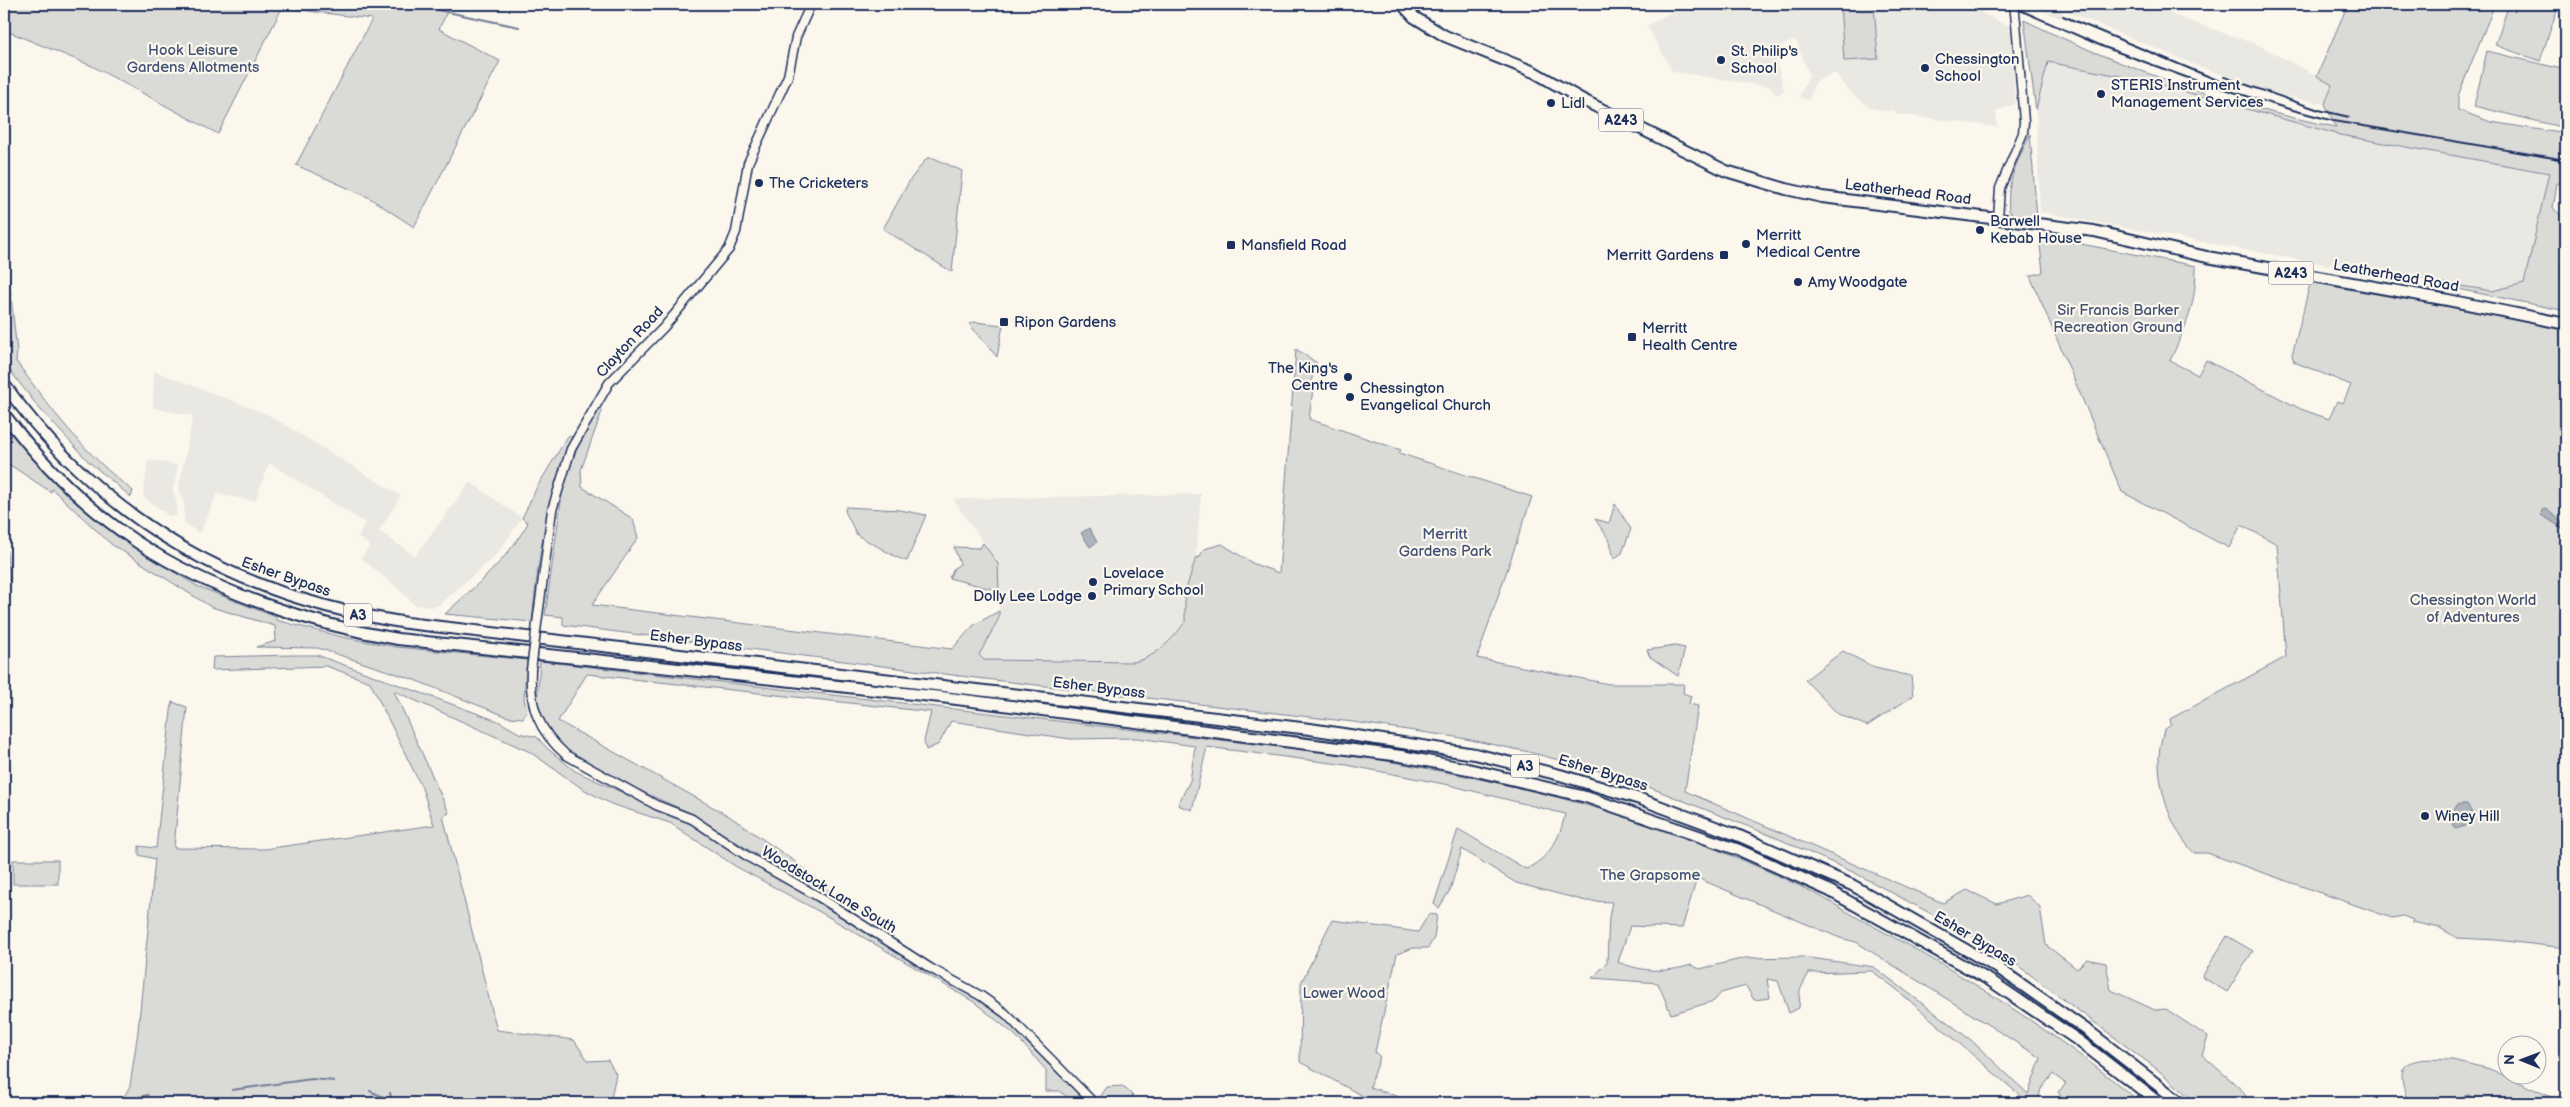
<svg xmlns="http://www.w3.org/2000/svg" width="2570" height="1107" viewBox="0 0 2570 1107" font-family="'Balsamiq Sans',sans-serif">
	<rect width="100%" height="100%" fill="#fbf7ec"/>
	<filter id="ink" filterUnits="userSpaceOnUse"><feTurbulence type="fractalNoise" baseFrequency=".02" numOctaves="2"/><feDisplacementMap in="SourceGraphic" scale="10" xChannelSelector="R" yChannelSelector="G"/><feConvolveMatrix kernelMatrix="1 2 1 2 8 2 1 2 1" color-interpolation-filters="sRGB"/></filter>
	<g filter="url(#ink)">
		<!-- built -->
		<g fill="#eae8e2">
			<polygon points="1684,4 1964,4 2011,27 2015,104 1996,111 1997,127 1896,114 1894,110 1886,111 1871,108 1853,95 1835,73 1815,82 1809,100 1799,97 1809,75 1796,40 1773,49 1784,91 1776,95 1770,87 1676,72 1674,74 1647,26"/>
			<polygon points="2027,4 2151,4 2178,17 2258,45 2332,84 2325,104 2276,94 2193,64 2064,10 2060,18"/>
			<polygon points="2048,62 2150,82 2340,135 2549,173 2524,283 2492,291 2360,271 2040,212 2036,110"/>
			<polygon points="154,371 267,414 401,496 379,531 415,556 470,482 522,518 497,554 438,606 431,607 415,605 402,592 361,558 370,546 358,537 365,523 269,463 255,501 217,494 200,534 184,523 184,505 179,486 193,416 153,408"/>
			<polygon points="148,460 178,465 173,490 177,505 176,516 169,516 143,497"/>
			<polygon points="1201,494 1196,557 1185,593 1185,622 1161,649 1145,660 1134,662 1026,660 1010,662 984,660 979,655 999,618 998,564 953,499"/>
		</g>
		<!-- green -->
		<g fill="#dadad7" stroke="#7a849a" fill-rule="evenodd">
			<polygon points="4,4 409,4 447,12 439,29 500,61 414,227 368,197 296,165 372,19 284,8 284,4 218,134 92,66 4,30"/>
			<polygon points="1840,4 1874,4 1878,59 1844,61"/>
			<path d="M 2348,4 L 2495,4 L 2458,96 L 2458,110 L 2491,122 L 2566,134 L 2566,185 L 2557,183 L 2553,208 L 2565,219 L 2566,227 L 2566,244 L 2561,272 L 2566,287 L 2566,311 L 2443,286 L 2443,283 L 2492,291 L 2524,283 L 2549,173 L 2340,135 L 2150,82 L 2048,62 L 2036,110 L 2024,20 C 2122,68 2229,106 2336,127 L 2325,104 L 2332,85 L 2317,76 Z"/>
			<polygon points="2509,4 2559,4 2540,61 2495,45"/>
			<polygon points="2487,51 2566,70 2565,128 2474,106"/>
			<path d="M 2030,134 L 2037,217 L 2014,215 L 2009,211 C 2006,179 2018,162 2030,134 Z"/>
			<polygon points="927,158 934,158 962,171 952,272 883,229 910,180"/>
			<path d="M 4,233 L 17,352 L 16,361 C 50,409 86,455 133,491 L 131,497 L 88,461 L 39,408 L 4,363 Z"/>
			<path d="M 2039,236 L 2196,266 C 2196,306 2186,326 2170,361 L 2198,375 L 2206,360 L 2301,409 L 2329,419 L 2337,401 L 2343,403 L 2351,385 L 2294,362 L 2292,355 L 2311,280 L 2566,330 L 2566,948 L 2497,940 L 2457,938 L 2440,928 L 2412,922 L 2413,920 L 2403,916 L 2392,918 L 2207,853 L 2194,853 C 2171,829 2158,790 2159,757 C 2159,748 2162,738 2164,730 L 2171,725 L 2170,719 L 2286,657 L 2277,544 L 2241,525 L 2229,548 L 2122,492 L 2030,276 L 2043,272 Z"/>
			<polygon points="974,322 1003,325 997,357 969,324"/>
			<path d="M 1296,349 L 1317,363 L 1309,387 L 1313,389 L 1309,419 L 1401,450 L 1399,453 L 1532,497 L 1477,658 L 1609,684 L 1684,684 L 1683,693 L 1691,696 L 1689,704 L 1698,706 L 1685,791 L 1943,903 L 1967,890 L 1997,904 L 2027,895 L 2040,907 L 2046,945 L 2077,969 L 2087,959 L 2106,963 L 2111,990 L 2155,1010 L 2166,1009 L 2208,1037 L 2202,1055 L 2241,1089 L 2250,1103 L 2196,1103 L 2157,1069 L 1993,947 L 1855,873 L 1777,838 L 1626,778 L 1529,752 L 1456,737 L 1353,722 L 968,677 L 563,625 L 563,617 L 545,615 L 562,494 L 573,457 L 598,409 L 602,411 L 581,470 L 582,487 L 633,519 L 638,538 L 592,605 L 952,649 L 974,625 L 999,611 L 999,618 L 979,655 L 984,660 L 1134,662 C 1156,657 1172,640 1185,622 L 1185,593 L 1196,557 L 1199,558 L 1204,549 L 1222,544 L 1254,564 L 1279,573 Z"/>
			<polygon points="4,421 48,474 95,515 143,553 197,586 276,617 276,620 342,637 397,647 527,660 524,698 527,712 523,718 508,717 412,679 318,648 256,647 276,641 275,626 211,607 111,544 52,489 51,492 4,461"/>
			<path d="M 568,436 L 572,437 C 547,496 538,558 532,622 L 445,614 C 478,583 505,563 528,523 L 522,518 L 537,487 Z"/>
			<polygon points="1615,504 1631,529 1622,553 1614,559 1610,541 1595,519 1609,523"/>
			<polygon points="846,507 900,510 926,515 907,561 896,557 857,535 845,511"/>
			<polygon points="4,535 5,535 10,582 4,575"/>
			<polygon points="983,543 998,564 999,591 949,578 954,568 960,564 954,547 980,548"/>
			<polygon points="1675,646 1685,648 1678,676 1650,657 1647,650"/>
			<polygon points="1843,651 1875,668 1911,676 1913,696 1867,726 1838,714 1805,680"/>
			<polygon points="293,655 317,655 498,721 519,733 537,737 548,749 575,771 689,823 746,861 832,910 918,965 974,997 1003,1018 1089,1103 1076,1103 1059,1091 1046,1091 1046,1070 1015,1035 974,1002 820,912 735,866 670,823 611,804 583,789 530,752 394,691 449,813 443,816 497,1030 574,1040 588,1061 608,1060 616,1074 610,1103 4,1103 4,1098 77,1102 124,1097 130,1086 138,1031 155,859 139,855 139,846 156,848 172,702 187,707 174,848 264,849 434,825 422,788 370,682 326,666 212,670 213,657"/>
			<path d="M 540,661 L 1359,756 C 1444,771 1528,787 1610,812 C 1681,834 1753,862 1820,896 C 1838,906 1855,917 1873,926 C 1968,977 2058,1034 2141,1103 L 2066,1103 L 2058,1092 L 2066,1084 L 2053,1074 L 2041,1089 L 2037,1103 L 2023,1103 L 2023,1098 L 1896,989 L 1872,971 L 1809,973 L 1800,990 L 1799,1008 L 1789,1013 L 1778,981 L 1767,979 L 1770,998 L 1754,1000 L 1746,986 L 1721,993 L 1714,1001 L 1671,1014 L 1658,983 L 1592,978 L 1607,963 L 1609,917 L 1612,902 L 1586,901 L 1516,883 L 1462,849 L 1450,890 L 1439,908 L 1434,904 L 1458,829 L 1526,869 C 1549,858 1560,839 1565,814 L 1449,785 L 1347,765 L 1207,747 L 1192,810 L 1180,806 L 1178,804 L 1190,781 L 1195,746 L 1137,738 L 1070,739 L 951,721 L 939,744 L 926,750 L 924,741 L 931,712 L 587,674 L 558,721 L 729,816 L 793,860 L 836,897 L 833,903 L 692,814 L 612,778 L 564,749 L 551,737 L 539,712 L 537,703 ZM 1697,878 L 1840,938 L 1856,942 L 2041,1058 L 2028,1094 L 1971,1040 L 1874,967 L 1803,957 L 1745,958 L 1700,969 L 1691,965 C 1665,973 1643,972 1618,962 L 1630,926 L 1682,928 Z"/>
			<rect x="13" y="860" width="45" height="24"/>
			<polygon points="1429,914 1437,915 1434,938 1428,948 1413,948 1397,954 1375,1052 1380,1057 1370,1087 1416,1103 1368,1103 1368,1099 1300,1062 1301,983 1332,920 1418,932"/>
			<polygon points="2227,936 2253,951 2227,992 2202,977"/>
			<polygon points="4,962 7,964 4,1083"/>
			<path d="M 2452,1060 L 2490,1069 L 2564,1103 L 2489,1103 L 2468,1095 L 2456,1099 L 2453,1103 L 2408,1103 C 2406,1095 2402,1085 2402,1076 C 2402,1054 2437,1060 2452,1060 Z"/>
			<polygon points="1123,1086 1133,1096 1127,1103 1096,1103 1107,1087"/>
		</g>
		<!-- water -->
		<g fill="#afb3bb" stroke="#747e96">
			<polygon points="2546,509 2566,525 2566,530 2541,515 2542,510"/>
			<polygon points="1089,528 1097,542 1090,547 1081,533"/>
			<polygon points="2461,804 2467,804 2472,813 2472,819 2467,825 2456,829 2453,827 2452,814 2457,805"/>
			<polygon points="2468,1095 2489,1103 2453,1103 2456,1099"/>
		</g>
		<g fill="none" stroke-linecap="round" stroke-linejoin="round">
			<!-- stream -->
			<g stroke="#747e96" stroke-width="2">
				<polyline points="344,4 363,4"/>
				<polyline points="409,4 519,27"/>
				<polyline points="232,1090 312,1079 334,1081"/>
				<polyline points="370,1091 394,1102 403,1102"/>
				<polyline points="4,1102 25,1103"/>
				<polyline points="115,1103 148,1095"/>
				<polyline points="388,1103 391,1097 390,1093"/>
			</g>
			<!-- secondary casing -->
			<g stroke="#1b2f5e" stroke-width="11">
				<g id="secondary">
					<polyline points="1998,219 2000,188 2023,133 2024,122 2016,22"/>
					<polyline points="538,616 552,510 571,449 609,383 664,327 729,249 736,232 748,163 788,76 796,37 811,4"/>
					<path d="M 531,670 C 529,707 539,731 566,755 L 656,805 L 692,819 L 750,858 L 819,897 L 930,968 L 981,996 L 1005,1013 L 1094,1103"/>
				</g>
			</g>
			<!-- highway casing -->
			<g stroke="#1b2f5e" stroke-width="14">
				<g id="highway">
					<polyline points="1402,4 1414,17 1445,36 1534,72 1583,100 1726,171 1786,189 1822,197 2094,231 2207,257 2448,300 2566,324"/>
					<path d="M 4,384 C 105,524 239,597 407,623 L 1310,729 L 1475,754 L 1560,775 L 1640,799 L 1737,835 L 1852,885 L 1998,968 L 2091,1033 L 2181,1103"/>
					<path d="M 4,414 C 41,463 86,508 137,542 C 210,591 313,625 398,639 L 941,697 L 1401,756 L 1468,769 L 1586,797 L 1739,850 L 1828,890 L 1991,981 L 2079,1041 L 2159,1103"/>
				</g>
			</g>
			<!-- secondary -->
			<use href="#secondary" stroke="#fbf7ec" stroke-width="8"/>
			<!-- highway -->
			<use href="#highway" stroke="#fbf7ec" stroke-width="10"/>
			<!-- rail -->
			<g stroke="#1b2f5e" stroke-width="2">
				<polyline points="2006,4 2104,47 2191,79 2289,109 2334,121 2566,160"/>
				<polyline points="2063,16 2222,82"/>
				<polyline points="2224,77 2319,110 2349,117"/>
			</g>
			<!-- secondary-bridge casing -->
			<g stroke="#1b2f5e" stroke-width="11" stroke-linecap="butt">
				<g id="secondary-bridge">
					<polyline points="2014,4 2016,22"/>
					<polyline points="531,670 538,616"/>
				</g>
			</g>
			<!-- secondary-bridge -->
			<use href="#secondary-bridge" stroke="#fbf7ec" stroke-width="8"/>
		</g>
	</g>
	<!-- markers -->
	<g fill="#1b2f5e" stroke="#fbf7ec" stroke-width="2">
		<circle cx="1721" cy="60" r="5"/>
		<circle cx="1925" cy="68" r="5"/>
		<circle cx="2101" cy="94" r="5"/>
		<circle cx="1551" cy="103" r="5"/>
		<circle cx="759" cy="183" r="5"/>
		<circle cx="1980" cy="230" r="5"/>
		<circle cx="1746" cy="244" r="5"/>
		<rect x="1226" y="240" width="10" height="10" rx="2.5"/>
		<rect x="1719" y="250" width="10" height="10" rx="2.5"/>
		<circle cx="1798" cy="282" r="5"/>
		<rect x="999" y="317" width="10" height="10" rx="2.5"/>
		<rect x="1627" y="332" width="10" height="10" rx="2.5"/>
		<circle cx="1348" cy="377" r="5"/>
		<circle cx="1350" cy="397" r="5"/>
		<circle cx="1093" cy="582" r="5"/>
		<circle cx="1092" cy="596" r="5"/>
		<circle cx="2425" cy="816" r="5"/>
	</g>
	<g text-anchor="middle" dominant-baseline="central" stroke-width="4.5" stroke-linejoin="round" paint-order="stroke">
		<!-- shield labels -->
		<g fill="#fbf7ec" stroke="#5e6b89" stroke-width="1">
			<rect x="1598.5" y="108.5" width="45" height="23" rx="4"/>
			<rect x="2268.5" y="261.5" width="45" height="23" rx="4"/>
			<rect x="344" y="603.5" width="28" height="23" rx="4"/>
			<rect x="1511" y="754.5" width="28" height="23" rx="4"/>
		</g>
		<g font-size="14" font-weight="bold" fill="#1b2f5e">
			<text x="1621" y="120">A243</text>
			<text x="2291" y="273">A243</text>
			<text x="358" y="615">A3</text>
			<text x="1525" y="766">A3</text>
		</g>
		<!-- park labels -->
		<g font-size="15" fill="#415176" stroke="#fbf7ec">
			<text x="193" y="50">Hook Leisure<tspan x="193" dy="17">Gardens Allotments</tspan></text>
			<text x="2118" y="310">Sir Francis Barker<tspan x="2118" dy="17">Recreation Ground</tspan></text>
			<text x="1445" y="534">Merritt<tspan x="1445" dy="17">Gardens Park</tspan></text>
			<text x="2473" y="600">Chessington World<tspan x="2473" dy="17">of Adventures</tspan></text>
			<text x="1650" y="875">The Grapsome</text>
			<text x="1344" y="993">Lower Wood</text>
		</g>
		<!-- poi labels -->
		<g font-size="15" fill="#1b2f5e" stroke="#fbf7ec" text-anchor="start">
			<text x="1731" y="51">St. Philip's<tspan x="1731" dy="17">School</tspan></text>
			<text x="1935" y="59">Chessington<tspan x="1935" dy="17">School</tspan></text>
			<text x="2111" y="85">STERIS Instrument<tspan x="2111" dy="17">Management Services</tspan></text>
			<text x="1561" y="103">Lidl</text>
			<text x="769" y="183">The Cricketers</text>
			<text x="1990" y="221">Barwell<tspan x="1990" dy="17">Kebab House</tspan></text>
			<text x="1756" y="235">Merritt<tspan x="1756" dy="17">Medical Centre</tspan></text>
			<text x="1241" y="245">Mansfield Road</text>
			<text x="1714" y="255" text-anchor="end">Merritt Gardens</text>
			<text x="1808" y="282">Amy Woodgate</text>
			<text x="1014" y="322">Ripon Gardens</text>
			<text x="1642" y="328">Merritt<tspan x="1642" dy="17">Health Centre</tspan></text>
			<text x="1338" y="368" text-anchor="end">The King's<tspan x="1338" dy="17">Centre</tspan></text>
			<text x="1360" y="388">Chessington<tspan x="1360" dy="17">Evangelical Church</tspan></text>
			<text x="1103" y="573">Lovelace<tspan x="1103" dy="17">Primary School</tspan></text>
			<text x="1082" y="596" text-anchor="end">Dolly Lee Lodge</text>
			<text x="2435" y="816">Winey Hill</text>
		</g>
		<!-- street labels -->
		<g font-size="15" fill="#1b2f5e" stroke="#fbf7ec">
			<text transform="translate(1908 192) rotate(7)">Leatherhead Road</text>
			<text transform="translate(2396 276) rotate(10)">Leatherhead Road</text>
			<text transform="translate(630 342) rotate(-47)">Clayton Road</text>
			<text transform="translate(286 577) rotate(19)">Esher Bypass</text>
			<text transform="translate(696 641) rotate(7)">Esher Bypass</text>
			<text transform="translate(1099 688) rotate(7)">Esher Bypass</text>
			<text transform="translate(1603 773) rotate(17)">Esher Bypass</text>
			<text transform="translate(829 890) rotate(31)">Woodstock Lane South</text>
			<text transform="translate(1975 939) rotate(31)">Esher Bypass</text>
		</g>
	</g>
	<!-- margin -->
	<rect width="2570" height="1107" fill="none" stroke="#fbf7ec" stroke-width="20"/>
	<rect x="10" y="10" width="2550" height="1087" fill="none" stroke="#1b2f5e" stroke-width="2" filter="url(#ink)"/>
	<!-- north arrow -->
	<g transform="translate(2522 1060) rotate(271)"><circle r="24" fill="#fbf7ec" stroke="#a1a7b3"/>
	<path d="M0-4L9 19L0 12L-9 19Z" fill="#1b2f5e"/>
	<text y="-8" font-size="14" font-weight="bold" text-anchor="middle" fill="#1b2f5e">N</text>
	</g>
</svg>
